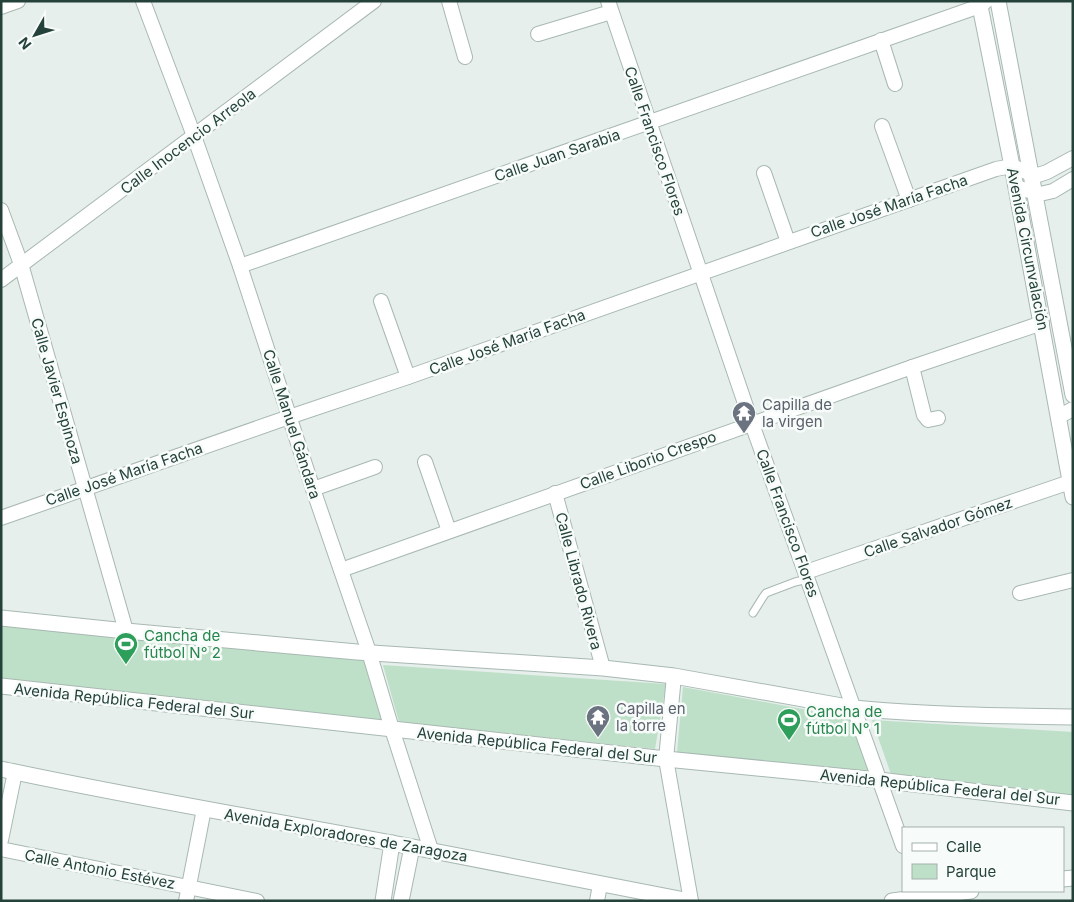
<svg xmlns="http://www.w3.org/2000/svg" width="1074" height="902" viewBox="0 0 1074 902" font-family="Inter,sans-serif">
	<rect width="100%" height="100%" fill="#e6efeb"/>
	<!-- green -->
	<g fill="#bfe0c8">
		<polygon points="1,622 368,659 385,722 1,681"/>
		<polygon points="383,665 666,684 655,749 399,722"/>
		<polygon points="683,687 851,718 870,776 799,766 677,752"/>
		<polygon points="872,720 1073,732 1073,798 892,777"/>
	</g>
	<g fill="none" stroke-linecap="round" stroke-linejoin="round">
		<!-- service casing -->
		<g stroke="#a8b8b2" stroke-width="9">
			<polyline id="service" points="753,613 763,597 766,593 795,582 808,579"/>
		</g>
		<!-- minor casing -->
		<g stroke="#a8b8b2" stroke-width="16">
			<g id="minor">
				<polyline points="143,1 194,136 240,266 313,489 369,652 392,729 431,850"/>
				<polyline points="449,1 465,57"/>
				<polyline points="608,1 752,424 903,846"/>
				<polyline points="1,7 18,1"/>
				<polyline points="538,34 611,12"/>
				<polyline points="881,40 895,84"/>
				<polyline points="882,126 909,200"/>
				<polyline points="764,173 788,242"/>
				<polyline points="1016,187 1040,194 1053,191 1073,179"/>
				<polyline points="1,210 21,264 126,631"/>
				<polyline points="240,266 980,6 986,1"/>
				<polyline points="1,280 374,1"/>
				<polyline points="381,301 408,377"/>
				<polyline points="912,367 924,415 928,420 938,418"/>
				<polyline points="1058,417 1073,409"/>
				<polyline points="425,462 449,531"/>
				<polyline points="313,489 375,467"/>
				<polyline points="555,493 603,668"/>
				<polyline points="1,518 289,417 408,377 996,169 1012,166 1031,174 1038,175 1047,172 1073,158"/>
				<polyline points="341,570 912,367 1042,323"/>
				<polyline points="806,572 1070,482"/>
				<polyline points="1020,593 1073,580"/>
				<polyline points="674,676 666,759 691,901"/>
				<polyline points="1,840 15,772"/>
				<polyline points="1,849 257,901"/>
				<polyline points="186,901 204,809"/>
				<polyline points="597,901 600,885"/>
			</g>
		</g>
		<!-- tertiary casing -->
		<g stroke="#a8b8b2" stroke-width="17">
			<g id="tertiary">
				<polyline points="979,1 1012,166 1073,497"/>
				<polyline points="998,1 1073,395"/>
				<path d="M 1,618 L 126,631 L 357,652 L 603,668 L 674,676 L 853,708 C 926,715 1000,716 1073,717"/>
				<polyline points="1,686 666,759 879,780 1073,803"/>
				<path d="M 1,769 C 145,800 289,823 433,851 C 519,867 604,885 690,901"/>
				<polyline points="1063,879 1073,878"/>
				<polyline points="383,901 392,843"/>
				<polyline points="401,901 412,847"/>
				<polyline points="892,901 971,891"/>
			</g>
		</g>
		<!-- service -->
		<use href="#service" stroke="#fff" stroke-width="7"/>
		<!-- minor -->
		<use href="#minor" stroke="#fff" stroke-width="14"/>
		<!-- tertiary -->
		<use href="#tertiary" stroke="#fff" stroke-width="15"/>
	</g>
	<!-- icons -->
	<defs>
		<g id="temple-pin" transform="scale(1.25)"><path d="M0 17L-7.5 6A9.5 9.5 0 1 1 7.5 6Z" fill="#6b7280" stroke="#f7fbf9"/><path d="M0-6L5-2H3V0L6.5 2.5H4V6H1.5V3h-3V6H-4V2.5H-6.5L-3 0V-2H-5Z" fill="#fff"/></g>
		<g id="stadium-pin" transform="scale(1.25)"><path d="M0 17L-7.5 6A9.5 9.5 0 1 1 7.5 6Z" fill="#2e9e5b" stroke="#f7fbf9"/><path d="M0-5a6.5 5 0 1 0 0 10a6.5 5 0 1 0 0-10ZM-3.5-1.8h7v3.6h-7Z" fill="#fff"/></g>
	</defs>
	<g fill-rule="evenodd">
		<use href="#temple-pin" x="744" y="413"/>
		<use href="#stadium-pin" x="126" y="644"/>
		<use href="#temple-pin" x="598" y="717"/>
		<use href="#stadium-pin" x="789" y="720"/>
	</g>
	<g text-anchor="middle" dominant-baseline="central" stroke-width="5" stroke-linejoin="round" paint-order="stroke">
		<!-- street labels -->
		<g font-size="15" fill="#24423a" stroke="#f7fbf9">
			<text transform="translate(188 141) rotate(-37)">Calle Inocencio Arreola</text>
			<text transform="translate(655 141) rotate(71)">Calle Francisco Flores</text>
			<text transform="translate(557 155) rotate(-19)">Calle Juan Sarabia</text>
			<text transform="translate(889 206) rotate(-19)">Calle José María Facha</text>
			<text transform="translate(1028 249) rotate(79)">Avenida Circunvalación</text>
			<text transform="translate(507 342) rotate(-20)">Calle José María Facha</text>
			<text transform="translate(57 391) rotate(74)">Calle Javier Espinoza</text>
			<text transform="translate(292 424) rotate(72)">Calle Manuel Gándara</text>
			<text transform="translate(648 460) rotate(-20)">Calle Liborio Crespo</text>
			<text transform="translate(124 474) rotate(-19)">Calle José María Facha</text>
			<text transform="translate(788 523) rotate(70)">Calle Francisco Flores</text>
			<text transform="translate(938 527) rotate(-19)">Calle Salvador Gómez</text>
			<text transform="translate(579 581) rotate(75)">Calle Librado Rivera</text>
			<text transform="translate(134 701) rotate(6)">Avenida República Federal del Sur</text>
			<text transform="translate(537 745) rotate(6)">Avenida República Federal del Sur</text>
			<text transform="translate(940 787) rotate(6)">Avenida República Federal del Sur</text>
			<text transform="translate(346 835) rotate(10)">Avenida Exploradores de Zaragoza</text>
			<text transform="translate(100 869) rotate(11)">Calle Antonio Estévez</text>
		</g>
		<!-- worship labels -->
		<g font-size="15" fill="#5b616d" stroke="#f7fbf9" text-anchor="start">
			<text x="762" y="404">Capilla de<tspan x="762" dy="17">la virgen</tspan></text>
			<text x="616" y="708">Capilla en<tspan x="616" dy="17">la torre</tspan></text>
		</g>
		<!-- leisure labels -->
		<g font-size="15" fill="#27864d" stroke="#f7fbf9" text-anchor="start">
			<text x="144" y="635">Cancha de<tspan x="144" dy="17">fútbol N° 2</tspan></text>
			<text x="806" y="711">Cancha de<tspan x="806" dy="17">fútbol N° 1</tspan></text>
		</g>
	</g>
	<!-- border -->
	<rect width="1074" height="902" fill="none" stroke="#24423a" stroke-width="5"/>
	<!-- legend -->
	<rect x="902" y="827" width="162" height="65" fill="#f7fbf9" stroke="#a3b1ad"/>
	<rect x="912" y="843" width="25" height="8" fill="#ffffff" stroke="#a3b1ad"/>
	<text x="946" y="852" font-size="15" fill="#24423a">Calle</text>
	<rect x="912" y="864" width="25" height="15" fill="#bfe0c8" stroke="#a3b1ad"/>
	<text x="946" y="877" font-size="15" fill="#24423a">Parque</text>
	<!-- north arrow -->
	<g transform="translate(35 35) rotate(231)" stroke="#f7fbf9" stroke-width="4" paint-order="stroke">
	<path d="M0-4L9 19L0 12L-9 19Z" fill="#24423a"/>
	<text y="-8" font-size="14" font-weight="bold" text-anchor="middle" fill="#24423a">N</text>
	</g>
</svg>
